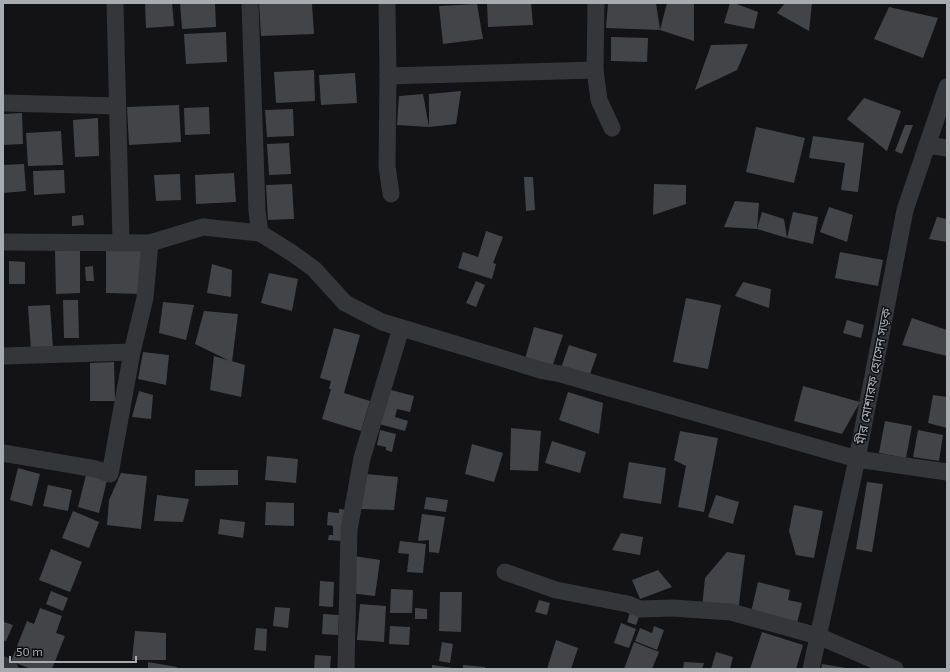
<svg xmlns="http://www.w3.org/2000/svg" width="950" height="672" viewBox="0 0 950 672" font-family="'Exo 2','Noto Sans Bengali',sans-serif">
	<rect width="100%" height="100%" fill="#131315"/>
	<!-- building -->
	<g fill="#424447">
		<polygon points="145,3 172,3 174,26 146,28"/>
		<polygon points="180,3 215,3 216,27 182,29"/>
		<polygon points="259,3 312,4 314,34 261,36"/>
		<polygon points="487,3 531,3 533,25 488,27"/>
		<polygon points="608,3 656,3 660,30 606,28"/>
		<polygon points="667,3 694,3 694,41 660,30"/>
		<polygon points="730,3 734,3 758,12 754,29 724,23"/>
		<polygon points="785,3 812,3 809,31 777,13"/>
		<polygon points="477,4 483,39 443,44 439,6"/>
		<polygon points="889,7 938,18 923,58 874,39"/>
		<polygon points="226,32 227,62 186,64 184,34"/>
		<polygon points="611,37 648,38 647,62 611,61"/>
		<polygon points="748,44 737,70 695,90 711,45"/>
		<polygon points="314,70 315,101 276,103 274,72"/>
		<polygon points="355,73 357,103 321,105 319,75"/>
		<polygon points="461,91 456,124 429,127 397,125 399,96 423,94 429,127 429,94"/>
		<polygon points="864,98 901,111 887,151 847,119"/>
		<polygon points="179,105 181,142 129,145 127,107"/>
		<polygon points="209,107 210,134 185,135 184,108"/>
		<polygon points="293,109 294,136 267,137 265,110"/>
		<polygon points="22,113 23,144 3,145 3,114"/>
		<polygon points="98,118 99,156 75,157 73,120"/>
		<polygon points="905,125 913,125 902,154 895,151"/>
		<polygon points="756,127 805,138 794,183 746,172"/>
		<polygon points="61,131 63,165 28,166 26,133"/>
		<polygon points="813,136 864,143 858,192 841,190 845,163 809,158"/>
		<polygon points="289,143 291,174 269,175 267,144"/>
		<polygon points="24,164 26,191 3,193 3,165"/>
		<polygon points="64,170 65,193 34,195 33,171"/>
		<polygon points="234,173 236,202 196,204 195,175"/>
		<polygon points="180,174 181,200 156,201 154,175"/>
		<polygon points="524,177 533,177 535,210 526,211"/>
		<polygon points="292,184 294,219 268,220 266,185"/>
		<polygon points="654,184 686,185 686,204 653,215"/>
		<polygon points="735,201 759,203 757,229 762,212 784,219 787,238 793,212 818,217 813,244 787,238 757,229 724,227"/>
		<polygon points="829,207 853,215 847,242 820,232"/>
		<polygon points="83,215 84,225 72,226 72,216"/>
		<polygon points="937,217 947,219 947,242 929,239"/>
		<polygon points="486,231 503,237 493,263 496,264 492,279 458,268 463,252 478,257"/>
		<polygon points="106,249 143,249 143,294 106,293"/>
		<polygon points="80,250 80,293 56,294 55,251"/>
		<polygon points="840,252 883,260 878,286 835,278"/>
		<polygon points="9,261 25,262 25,284 9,284"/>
		<polygon points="212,264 232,270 231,297 207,293"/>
		<polygon points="93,266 94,281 86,281 85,267"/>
		<polygon points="269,273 298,279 292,311 261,303"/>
		<polygon points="476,281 485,285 476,307 466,303"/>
		<polygon points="743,282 771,289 769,308 735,296"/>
		<polygon points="686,298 721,305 708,369 673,362"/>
		<polygon points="63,300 78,300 79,338 64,338"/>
		<polygon points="163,302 194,305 186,340 159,333"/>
		<polygon points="50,305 53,349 31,350 28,306"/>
		<polygon points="204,311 238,314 232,362 195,344"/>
		<polygon points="912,318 947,330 947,356 902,345"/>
		<polygon points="847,320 864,325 861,338 843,333"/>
		<polygon points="534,327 563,335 552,367 525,359"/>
		<polygon points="334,328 360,335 344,393 370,401 361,431 322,419 331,389 329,389 331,381 320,378"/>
		<polygon points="569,345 597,354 589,377 561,368"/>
		<polygon points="143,352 169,355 166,385 138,379"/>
		<polygon points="214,356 245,365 241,397 210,390"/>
		<polygon points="114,362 115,401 90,401 90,363"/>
		<polygon points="803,386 860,402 842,434 794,421"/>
		<polygon points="387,389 414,396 410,412 397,409 395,417 408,421 405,431 379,424"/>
		<polygon points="139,391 153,395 151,419 132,417"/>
		<polygon points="568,392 603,403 599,434 559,420"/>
		<polygon points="933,395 947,397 947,428 928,423"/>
		<polygon points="885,421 912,426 906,458 879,453"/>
		<polygon points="511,428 541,431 538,471 510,470"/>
		<polygon points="380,430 396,434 392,452 386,450 386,447 377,445"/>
		<polygon points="918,430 943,435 939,461 913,457"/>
		<polygon points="680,431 718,438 704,512 678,507 686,466 674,460"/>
		<polygon points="552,441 586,452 580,473 545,463"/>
		<polygon points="472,444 503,453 494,482 465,474"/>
		<polygon points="267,456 298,459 296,483 265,480"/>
		<polygon points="629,462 666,468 661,504 623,498"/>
		<polygon points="18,468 40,474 32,506 10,500"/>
		<polygon points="195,470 238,470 238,485 195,486"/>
		<polygon points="121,473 147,476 141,529 107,525 109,500"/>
		<polygon points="366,474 398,477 394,510 361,509"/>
		<polygon points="86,475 107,480 99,513 78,507"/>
		<polygon points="867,482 883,484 872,552 856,549"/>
		<polygon points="48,485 72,490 68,511 43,506"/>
		<polygon points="157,495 189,499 183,522 154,521"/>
		<polygon points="716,495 739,502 733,524 708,517"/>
		<polygon points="426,497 448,500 446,512 424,509"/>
		<polygon points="266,502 294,503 294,526 265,525"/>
		<polygon points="794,505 823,511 814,558 796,555 789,531"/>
		<polygon points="339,509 350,510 343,541 328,540 329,535 333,535 333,526 327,525 328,512 339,513"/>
		<polygon points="73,511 99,522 89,548 62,538"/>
		<polygon points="422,514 445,517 439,553 429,552 429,540 418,541"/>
		<polygon points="220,519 245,522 243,538 218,534"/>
		<polygon points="621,533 643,537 640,555 612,550"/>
		<polygon points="400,541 426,544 423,573 407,572 409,554 398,553"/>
		<polygon points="51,549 82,562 70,592 39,580"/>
		<polygon points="727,552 745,555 738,612 702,608 705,578"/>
		<polygon points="354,556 380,560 375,596 349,593"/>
		<polygon points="658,570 672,587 640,599 632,580"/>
		<polygon points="320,581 334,582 333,607 319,606"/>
		<polygon points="758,582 790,590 788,600 802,603 797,623 751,612"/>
		<polygon points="391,589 413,590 412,613 390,613"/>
		<polygon points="51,591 68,598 63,611 46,604"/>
		<polygon points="440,592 462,592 461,632 439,631"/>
		<polygon points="539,600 550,603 547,615 535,612"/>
		<polygon points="360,604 386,606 384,642 357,640"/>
		<polygon points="275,607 290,608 288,628 273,626"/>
		<polygon points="40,608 62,616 56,633 65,636 52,669 31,669 11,661 27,621 34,624"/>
		<polygon points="415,608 427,609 427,619 415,619"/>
		<polygon points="631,609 641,611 636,625 627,622"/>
		<polygon points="323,614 339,615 338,635 322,634"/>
		<polygon points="4,622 13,625 6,641 3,640"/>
		<polygon points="621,623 636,629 629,648 614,643"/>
		<polygon points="390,626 410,627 409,645 389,644"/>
		<polygon points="654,626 664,630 657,650 635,641 640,628 652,633"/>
		<polygon points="256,628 267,629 266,651 254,650"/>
		<polygon points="135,631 166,633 166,660 132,660"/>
		<polygon points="762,632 803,645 796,669 750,669"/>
		<polygon points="556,640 578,648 571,669 547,669"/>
		<polygon points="442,642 453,644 450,663 439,661"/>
		<polygon points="634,642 659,652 652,669 624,669"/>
		<polygon points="716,652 733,657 730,669 711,669"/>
		<polygon points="315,655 331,656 330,669 314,669"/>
		<polygon points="148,662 177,667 176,669 148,669"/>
		<polygon points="684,662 704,663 702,669 683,669"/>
		<polygon points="822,664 846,668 846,669 821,669"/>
		<polygon points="432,665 453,668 453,669 432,669"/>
		<polygon points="463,665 485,667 485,669 463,669"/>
	</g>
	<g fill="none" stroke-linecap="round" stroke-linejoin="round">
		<!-- street -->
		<g stroke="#353639" stroke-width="17">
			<polyline points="115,3 121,242"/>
			<polyline points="387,3 388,76 387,166 391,194"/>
			<polyline points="596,3 595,70 599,100 612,128"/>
			<polyline points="388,76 595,70"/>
			<polyline points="3,103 117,106"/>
			<polyline points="927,145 947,148"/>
			<polyline points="260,233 292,253 314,269 345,303 382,322 544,371 561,374 857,459 947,472"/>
			<polyline points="3,242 150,243 203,227 260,233 257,211 250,3"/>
			<polyline points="3,356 132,352"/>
			<polyline points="3,453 96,469 110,474 132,352 145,298 150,243"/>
			<polyline points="505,572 556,590 628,604 640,609 673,608 731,612 818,636 895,669"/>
			<polyline points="3,665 10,669"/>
			<polyline points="346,669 349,530 362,458 401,328"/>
			<polyline points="811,669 857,459 905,210 947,87"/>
		</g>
	</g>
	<g text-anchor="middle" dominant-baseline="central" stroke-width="3" stroke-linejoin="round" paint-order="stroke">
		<!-- street labels -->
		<g font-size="13" fill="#a7acb3" stroke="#0e0e10">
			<text transform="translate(873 376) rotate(-79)">মীর মোশারফ হোসেন সড়ক</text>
		</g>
	</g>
	<!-- border -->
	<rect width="950" height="672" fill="none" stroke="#a7acb3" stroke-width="8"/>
	<!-- scale -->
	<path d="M10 656v6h126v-6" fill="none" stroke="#a7acb3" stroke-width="2"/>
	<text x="16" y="656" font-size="12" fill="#a7acb3" stroke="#0e0e10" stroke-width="3" paint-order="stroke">50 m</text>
</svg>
